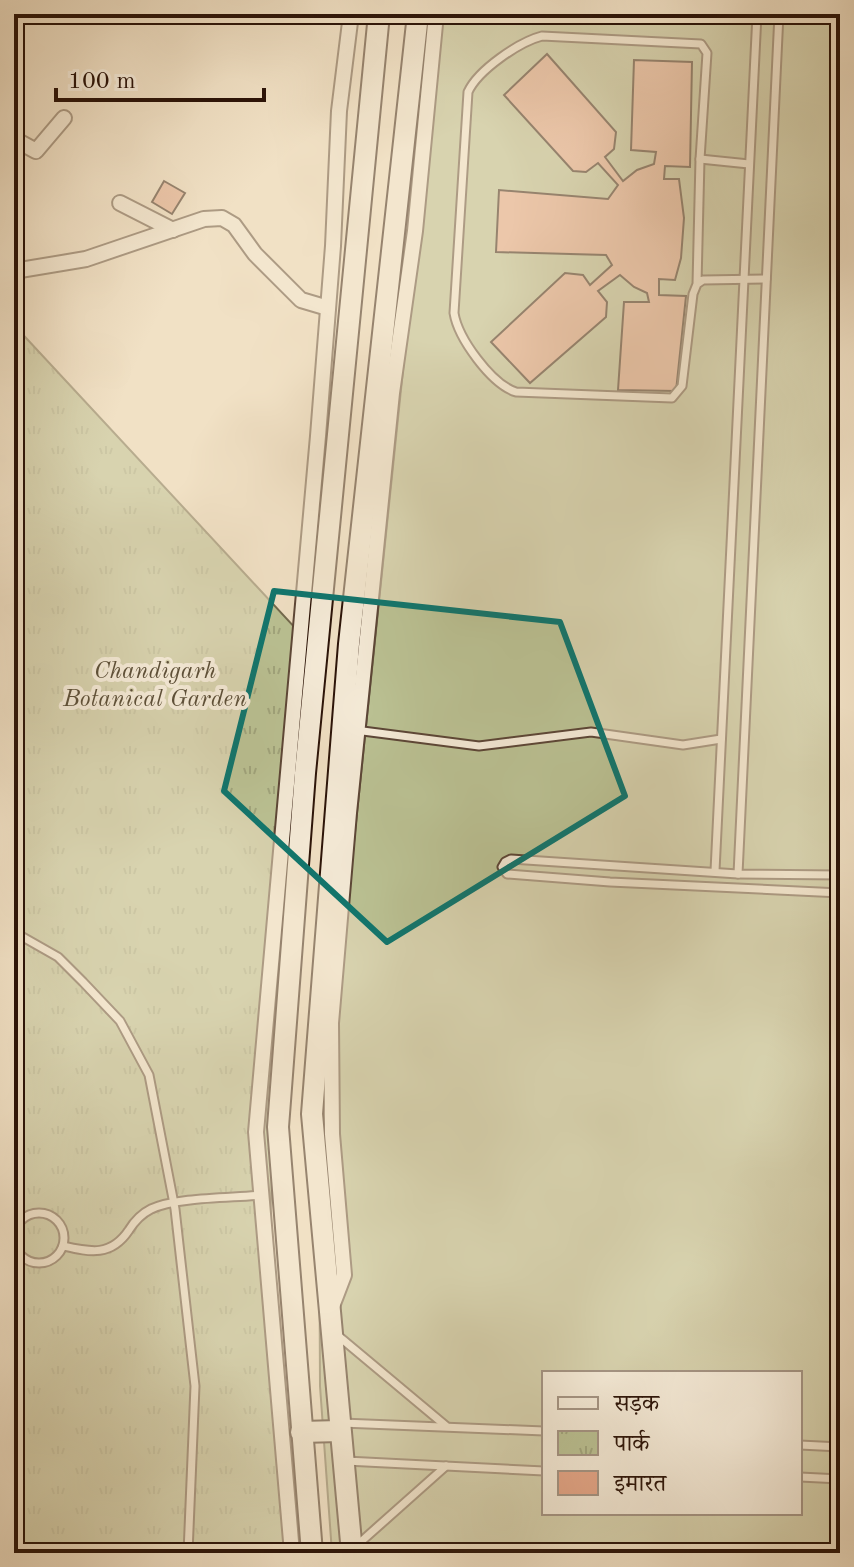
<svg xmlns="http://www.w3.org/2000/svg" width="854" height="1567" viewBox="0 0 854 1567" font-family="'Old Standard TT','Noto Serif Devanagari',serif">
	<defs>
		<pattern id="park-tufts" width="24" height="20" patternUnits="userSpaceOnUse" patternTransform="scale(2)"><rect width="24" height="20" fill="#bbc294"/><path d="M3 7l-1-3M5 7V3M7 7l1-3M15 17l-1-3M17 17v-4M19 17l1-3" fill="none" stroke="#a1a67e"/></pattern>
	</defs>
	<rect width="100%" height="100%" fill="#f1e1c5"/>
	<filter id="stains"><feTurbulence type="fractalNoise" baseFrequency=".0025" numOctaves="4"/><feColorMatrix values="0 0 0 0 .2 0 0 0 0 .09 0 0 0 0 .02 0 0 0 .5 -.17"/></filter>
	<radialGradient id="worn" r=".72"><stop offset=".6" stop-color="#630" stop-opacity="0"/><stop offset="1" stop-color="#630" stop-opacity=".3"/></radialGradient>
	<!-- green -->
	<path fill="#bbc294" stroke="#736a4e" stroke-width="2" fill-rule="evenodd" d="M 440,14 L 840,14 L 840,1553 L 332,1553 L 320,1386 L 319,1179 ZM 544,1373 L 800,1373 L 800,1513 L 544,1513 Z"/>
	<!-- park -->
	<polygon fill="url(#park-tufts)" stroke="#736a4e" stroke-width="2" points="14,325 299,632 268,1260 290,1553 14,1553"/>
	<!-- building -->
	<g fill="#e6a789" stroke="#2b1308" stroke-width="2">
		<polygon points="547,54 616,132 614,149 605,157 623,181 637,170 654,164 656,152 631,150 634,60 692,62 690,167 665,166 664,179 679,179 684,218 681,258 675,280 659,279 659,295 686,296 676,391 618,390 624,302 649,302 647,293 634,287 620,275 598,291 607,302 606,317 530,383 491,342 565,273 583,275 590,285 612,265 606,255 496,252 499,190 608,199 618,185 598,163 586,172 573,171 504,95"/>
		<polygon points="164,181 185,193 172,214 152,202"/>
	</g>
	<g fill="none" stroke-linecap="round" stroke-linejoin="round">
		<!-- lane casing -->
		<g stroke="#5c4637" stroke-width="11">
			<g id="lane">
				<polyline points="700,159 749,164"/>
				<path d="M 697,284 L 700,159 L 707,53 L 701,44 L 542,36 C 519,42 478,70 468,92 L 454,313 C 458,338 491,384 516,392 L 672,398 L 682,386 L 693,294 L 697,284 L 703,280 L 766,279"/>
				<polyline points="355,730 479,746 591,732 683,745 721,739"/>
				<polyline points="715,871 757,14"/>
				<polyline points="738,874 779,14"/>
				<polyline points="840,875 738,874 511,859 505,862 502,867 507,874 610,882 840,893"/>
				<polyline points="14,932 58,957 83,982 120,1021 149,1075 175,1209 195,1386 188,1553"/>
				<circle cx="39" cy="1238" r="25"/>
				<path d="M 63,1246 C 90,1252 111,1257 129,1230 C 134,1222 141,1214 151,1209 C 176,1197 232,1198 262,1195"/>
				<polyline points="336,1334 446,1426"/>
				<polyline points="342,1423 544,1431"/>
				<polyline points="800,1445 840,1447"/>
				<polyline points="346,1461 544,1471"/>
				<polyline points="800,1477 840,1479"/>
				<polyline points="355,1547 446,1466"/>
			</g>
		</g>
		<!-- street casing -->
		<g stroke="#5c4637" stroke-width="18">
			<g id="street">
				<polyline points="14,25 20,14"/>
				<polyline points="14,139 36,151 64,118"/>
				<polyline points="120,203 173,230"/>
				<polyline points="14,271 86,259 204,219 222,218 234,225 255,254 301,300 328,308"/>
				<polyline points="331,1309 344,1275 332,1134 331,1023 349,813 392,393 415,231 436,14"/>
				<polyline points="292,1553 256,1132 318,436 333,246 339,111 351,14"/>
			</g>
		</g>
		<!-- secondary casing -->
		<g stroke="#2b1308" stroke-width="24">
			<g id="secondary">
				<polyline points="301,1432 340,1431"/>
				<polyline points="312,1553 278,1127 305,773 379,14"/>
				<polyline points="352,1553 312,1114 349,644 418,14"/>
			</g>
		</g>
		<!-- lane -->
		<use href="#lane" stroke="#f6ecd9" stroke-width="7"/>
		<!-- street -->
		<use href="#street" stroke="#f6ecd9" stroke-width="14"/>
		<!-- secondary -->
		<use href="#secondary" stroke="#f6ecd9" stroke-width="20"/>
	</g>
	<!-- marked area -->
	<path d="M0 0H854V1567H0ZM 274,591 L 560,622 L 625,796 L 387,942 L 224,791 Z" fill="#f1e1c5" fill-opacity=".55" fill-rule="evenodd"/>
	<path fill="none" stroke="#0f766e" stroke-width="6" stroke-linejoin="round" d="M 274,591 L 560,622 L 625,796 L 387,942 L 224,791 Z"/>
	<g text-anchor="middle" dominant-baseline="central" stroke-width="8" stroke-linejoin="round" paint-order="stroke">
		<!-- park labels -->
		<g font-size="24" font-style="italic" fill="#5d5039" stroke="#f6ecd9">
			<text x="155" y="672">Chandigarh<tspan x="155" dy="28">Botanical Garden</tspan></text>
		</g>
	</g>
	<!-- margin -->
	<rect width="854" height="1567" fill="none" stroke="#f1e1c5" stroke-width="48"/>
	<rect x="16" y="16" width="822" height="1535" fill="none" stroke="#2b1308" stroke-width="4"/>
	<rect x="24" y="24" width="806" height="1519" fill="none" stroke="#2b1308" stroke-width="2"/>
	<!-- legend -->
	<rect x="542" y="1371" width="260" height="144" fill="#f6ecd9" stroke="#a59585" stroke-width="2"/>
	<rect x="558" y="1397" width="40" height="12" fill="#f6ecd9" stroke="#a59585" stroke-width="2"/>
	<text x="614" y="1411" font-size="24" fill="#2b1308">सड़क</text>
	<rect x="558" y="1431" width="40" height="24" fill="url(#park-tufts)" stroke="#a59585" stroke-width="2"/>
	<text x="614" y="1451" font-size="24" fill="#2b1308">पार्क</text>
	<rect x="558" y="1471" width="40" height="24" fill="#e6a789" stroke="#a59585" stroke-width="2"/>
	<text x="614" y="1491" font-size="24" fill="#2b1308">इमारत</text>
	<!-- scale -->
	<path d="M56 88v12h208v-12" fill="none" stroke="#2b1308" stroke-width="4"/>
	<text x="68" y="88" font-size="24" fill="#2b1308" stroke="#f6ecd9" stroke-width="6" paint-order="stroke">100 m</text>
	<rect width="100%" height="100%" filter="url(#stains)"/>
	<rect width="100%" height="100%" fill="url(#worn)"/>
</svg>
